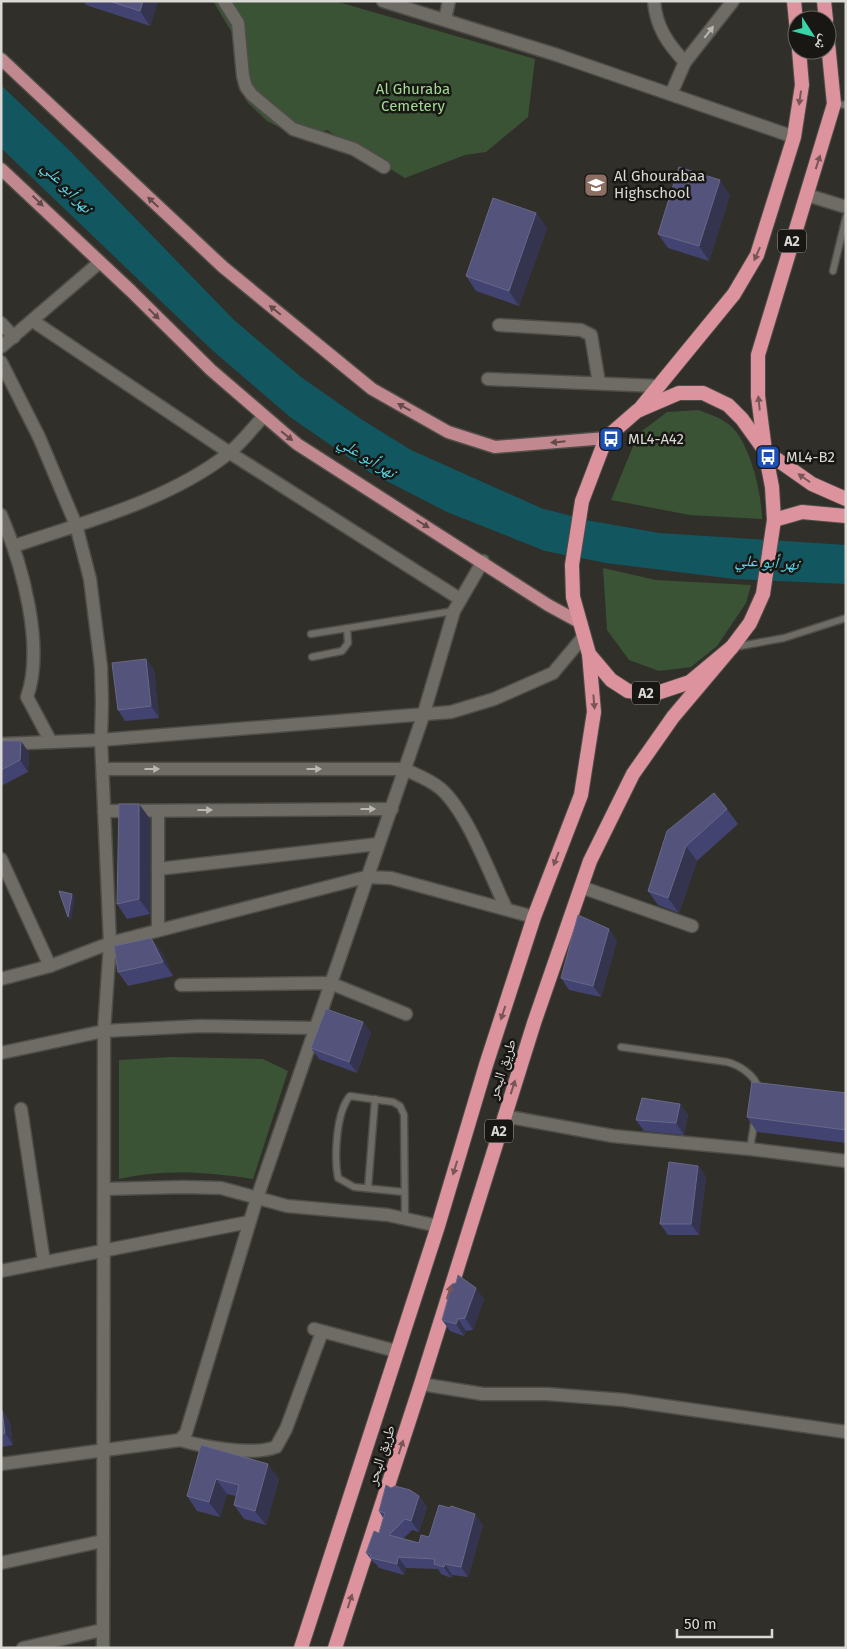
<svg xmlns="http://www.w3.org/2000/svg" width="847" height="1649" viewBox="0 0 847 1649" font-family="'Fira Sans','Noto Naskh Arabic',sans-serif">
	<rect width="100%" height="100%" fill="#302f29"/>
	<!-- green -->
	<g fill="#3a5334">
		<polygon points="213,1 335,1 535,59 528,117 486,152 465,155 405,178 327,130 302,136 290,133 267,121 248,103 241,92 237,41"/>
		<path d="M 699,410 C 708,414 719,417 727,423 C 749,437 762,494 762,519 L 690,515 L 611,500 L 638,434 L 667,412 Z"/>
		<polygon points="603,568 656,580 751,585 746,603 717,646 691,667 659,671 629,660 607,630"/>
		<path d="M 171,1057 L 263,1059 L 288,1071 L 253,1179 C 207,1172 164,1169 119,1179 L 119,1060 Z"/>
	</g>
	<!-- water -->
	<polygon fill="#125760" points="1,85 69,150 234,320 301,377 361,419 411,450 541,508 586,520 659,533 846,545 846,584 734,579 606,563 545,551 447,512 371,473 290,417 212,350 1,148"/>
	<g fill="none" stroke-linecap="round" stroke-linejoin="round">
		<!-- service casing -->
		<g stroke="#4e4d48" stroke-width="9">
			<g id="service">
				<polyline points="834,104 846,105"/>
				<polyline points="833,271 846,217"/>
				<polyline points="311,634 454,611"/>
				<polyline points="735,647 784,638 846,618"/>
				<polyline points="312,657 342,651 348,643 347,628"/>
				<path d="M 621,1047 L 727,1062 C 739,1065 755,1075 758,1088"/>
				<polyline points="750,1149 755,1118"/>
				<polyline points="368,1188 375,1099"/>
				<path d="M 404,1192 L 354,1187 L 338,1178 C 334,1157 336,1112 350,1096 L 393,1102 L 400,1106 L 404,1115 L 405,1218"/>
			</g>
		</g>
		<!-- minor casing -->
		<g stroke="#4e4d48" stroke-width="15">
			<g id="minor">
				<polyline points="224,1 238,23 243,76 246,87 252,95 293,129 354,149 384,167"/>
				<polyline points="383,1 557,55 794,137"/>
				<path d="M 654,1 C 656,27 668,44 685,62 L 671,94"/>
				<polyline points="445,19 449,1"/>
				<polyline points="685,62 733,1"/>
				<polyline points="807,195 846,207"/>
				<polyline points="33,321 230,453 460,599"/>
				<polyline points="1,323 14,337"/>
				<polyline points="499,325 581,330 591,335 599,383"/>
				<polyline points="1,347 100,262"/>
				<polyline points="1,362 39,437 76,525 90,579 101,667 102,702 101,740 110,943 104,1031 103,1648"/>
				<polyline points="488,379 657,386"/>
				<path d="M 1,515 C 22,564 45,646 27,697 L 51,742"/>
				<path d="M 14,546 C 85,522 170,500 229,453 C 241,443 252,429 263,417"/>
				<polyline points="1,744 101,740 451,712 494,699 553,673 584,636"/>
				<path d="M 103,769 L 404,769 C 417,775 431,780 441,789 C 468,813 490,875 506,908"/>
				<polyline points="104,811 392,809"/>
				<polyline points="158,811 158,930"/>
				<polyline points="1,859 50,966"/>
				<polyline points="158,869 378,844"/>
				<polyline points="581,887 692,926"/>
				<polyline points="1,979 50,966 110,943 366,877 391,878 534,917"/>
				<polyline points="181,985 330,983 406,1014"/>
				<polyline points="1,1053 104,1031 200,1026 316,1028"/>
				<polyline points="21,1109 44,1262"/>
				<polyline points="504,1116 613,1136 750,1149 846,1161"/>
				<polyline points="104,1189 183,1187 221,1188 287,1206 388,1215 438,1226"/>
				<polyline points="1,1271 249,1222"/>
				<polyline points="314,1329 396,1351"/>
				<polyline points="421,1384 483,1394 547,1394 624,1400 846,1432"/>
				<path d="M 180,1440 C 204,1447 252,1456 276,1447 L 286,1429 L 322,1332"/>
				<polyline points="1,1464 180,1440 186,1433 257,1198 423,716 454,611 483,561"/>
				<polyline points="1,1563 103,1541"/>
				<polyline points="23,1648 102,1630"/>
			</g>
		</g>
		<!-- primary casing -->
		<g stroke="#4e4d48" stroke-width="15">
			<g id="primary">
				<polyline points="1,59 223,267 372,389 448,432 495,447 606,438"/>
				<polyline points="1,169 131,291 211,370 297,444 548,605 581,623"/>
			</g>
		</g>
		<!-- trunk casing -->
		<g stroke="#4e4d48" stroke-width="16">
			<g id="trunk">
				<polyline points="794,1 797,32"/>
				<polyline points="824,1 826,20"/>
				<polyline points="827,33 834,104 758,355 758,396 765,451 812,484 846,499"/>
				<polygon points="679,393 703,393 728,405 742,419 765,451 772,487 774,520 763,594 750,623 732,647 690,682 654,694 628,691 611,680 589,654 573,597 572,565 582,501 606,438 637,411"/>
				<polyline points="639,410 734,294 757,255 794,137 802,85 799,50"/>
				<polyline points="774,520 802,512 846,516"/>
				<polyline points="301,1648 438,1226 486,1065 534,917 581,795 594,712 589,654"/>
				<polyline points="335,1648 421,1384 534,1023 590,861 633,774 673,717 732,647"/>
			</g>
		</g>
		<!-- service -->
		<use href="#service" stroke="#6e6c65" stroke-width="6"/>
		<!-- minor -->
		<use href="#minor" stroke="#6e6c65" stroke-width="12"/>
		<!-- primary -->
		<use href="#primary" stroke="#c1898f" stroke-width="12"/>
		<!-- trunk -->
		<use href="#trunk" stroke="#dc939d" stroke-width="14"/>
	</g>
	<!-- wall -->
	<g fill="#424371">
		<polygon points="83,1 158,1 150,26 86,5"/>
		<polygon points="730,195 709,261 668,248 658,234"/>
		<polygon points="536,213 547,228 519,306 476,291 466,276"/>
		<polygon points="146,659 154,670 159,718 125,721 118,710"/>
		<polygon points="1,741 21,741 29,753 28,772 1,786"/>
		<polygon points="139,804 150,819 150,914 127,919 117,904"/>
		<polygon points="727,809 738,824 697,861 679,913 658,905 648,891 667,831"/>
		<polygon points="151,938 162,953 173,976 128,986 118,972"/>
		<polygon points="617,940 601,997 569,990 561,978"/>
		<polygon points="363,1022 371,1033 357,1073 319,1059 311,1048"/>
		<polygon points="846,1093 846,1143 757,1132 747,1117"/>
		<polygon points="680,1104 688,1115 684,1135 644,1131 636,1120"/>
		<polygon points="698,1166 706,1177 699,1235 668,1235 660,1224"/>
		<polygon points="484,1299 473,1330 466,1331 464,1336 450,1331 442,1320"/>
		<polygon points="2,1410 10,1422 13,1445 1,1447"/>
		<polygon points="201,1445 279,1479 266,1525 244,1519 234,1505 236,1496 227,1494 220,1517 197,1511 187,1496"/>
		<polygon points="419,1496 427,1507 419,1532 412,1530 403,1539 419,1543 429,1537 483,1525 468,1577 452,1575 451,1578 441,1574 438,1569 406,1568 404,1575 379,1568 376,1564 374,1563 366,1553 379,1533 383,1518 379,1511"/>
	</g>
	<!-- shaded-wall -->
	<g fill="#34344f">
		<polygon points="143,1 158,1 150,26 140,11"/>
		<polygon points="720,180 730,195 709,261 699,246"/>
		<polygon points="536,213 547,228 519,306 509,291"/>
		<polygon points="146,659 154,670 159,718 151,706"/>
		<polygon points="21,741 29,753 28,772 20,760"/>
		<polygon points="139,804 150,819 150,914 139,899"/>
		<polygon points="686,846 697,861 679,913 668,898"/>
		<polygon points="72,894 75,898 71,921 68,917"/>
		<polygon points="609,929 617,940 601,997 593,986"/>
		<polygon points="151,938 162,953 173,976 163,962"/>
		<polygon points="363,1022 371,1033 357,1073 349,1062"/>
		<polygon points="680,1104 688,1115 684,1135 676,1123"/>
		<polygon points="698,1166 706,1177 699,1235 691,1224"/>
		<polygon points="476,1288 484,1299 473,1330 465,1318"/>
		<polygon points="458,1319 466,1331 464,1336 456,1324"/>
		<polygon points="2,1410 10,1422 13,1445 5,1433"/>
		<polygon points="268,1464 279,1479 266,1525 255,1511"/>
		<polygon points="216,1479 227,1494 220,1517 209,1502"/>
		<polygon points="419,1496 427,1507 419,1532 411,1521"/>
		<polygon points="475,1514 483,1525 468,1577 461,1567"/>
		<polygon points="398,1557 406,1568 404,1575 397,1564"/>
		<polygon points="445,1564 452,1575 451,1578 444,1567"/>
	</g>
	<!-- building -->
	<g fill="#53537b" stroke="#686889">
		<polygon points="109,1 143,1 140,11"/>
		<polygon points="679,167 720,180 699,246 658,234"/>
		<polygon points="493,198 536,213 509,291 466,276"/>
		<polygon points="146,659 151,706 118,710 112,663"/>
		<polygon points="1,741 21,741 20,760 1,770"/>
		<polygon points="714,793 727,809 686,846 668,898 648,891 667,831"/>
		<polygon points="119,804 139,804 139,899 117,904"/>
		<polygon points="59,891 72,894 68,917"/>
		<polygon points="578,915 609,929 593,986 561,978"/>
		<polygon points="151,938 163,962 118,972 114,946"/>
		<polygon points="326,1009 363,1022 349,1062 311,1048"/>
		<polygon points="752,1082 846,1093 846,1130 747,1117"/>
		<polygon points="642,1098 680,1104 676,1123 636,1120"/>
		<polygon points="669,1162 698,1166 691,1224 660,1224"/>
		<polygon points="458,1275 476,1288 465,1318 458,1319 456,1324 442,1320 452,1284 456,1283"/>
		<polygon points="2,1410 5,1433 1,1434 1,1411"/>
		<polygon points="201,1445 268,1464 255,1511 234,1505 239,1485 216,1479 209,1502 187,1496"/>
		<polygon points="386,1485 391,1488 395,1486 410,1490 419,1496 411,1521 405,1519 389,1535 419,1543 421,1535 429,1537 439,1505 450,1508 451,1506 475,1514 461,1567 445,1564 444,1567 434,1564 435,1559 398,1557 397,1564 371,1558 370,1554 366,1553 374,1531 379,1533 385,1513 379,1511"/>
	</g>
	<!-- one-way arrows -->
	<defs><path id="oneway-solid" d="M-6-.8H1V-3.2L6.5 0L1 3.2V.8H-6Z" transform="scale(1.25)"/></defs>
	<g fill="#bab8b3">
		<use href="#oneway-solid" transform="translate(709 32) rotate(-52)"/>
		<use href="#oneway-solid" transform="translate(152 769)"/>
		<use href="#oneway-solid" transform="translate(314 769)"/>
		<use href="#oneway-solid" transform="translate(368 809)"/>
		<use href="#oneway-solid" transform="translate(205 810)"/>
	</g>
	<g fill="#7a5558">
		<use href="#oneway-solid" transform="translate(800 98) rotate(98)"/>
		<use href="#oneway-solid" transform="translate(818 162) rotate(-72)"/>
		<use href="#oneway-solid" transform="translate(757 254) rotate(114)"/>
		<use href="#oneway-solid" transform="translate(759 403) rotate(-96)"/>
		<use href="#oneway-solid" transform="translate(804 478) rotate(-145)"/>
		<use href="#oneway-solid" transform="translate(594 702) rotate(85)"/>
		<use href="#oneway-solid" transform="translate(556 859) rotate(111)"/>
		<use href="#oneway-solid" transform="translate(503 1013) rotate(108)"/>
		<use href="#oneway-solid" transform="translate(513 1087) rotate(-72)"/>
		<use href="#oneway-solid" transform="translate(455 1168) rotate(107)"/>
		<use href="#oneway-solid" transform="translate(449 1292) rotate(-73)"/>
		<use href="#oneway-solid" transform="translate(401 1447) rotate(-72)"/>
		<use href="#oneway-solid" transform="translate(350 1601) rotate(-72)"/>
	</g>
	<g fill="#644a4b">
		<use href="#oneway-solid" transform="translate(38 201) rotate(44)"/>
		<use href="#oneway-solid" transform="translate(153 202) rotate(-137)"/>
		<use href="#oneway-solid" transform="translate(275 310) rotate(-141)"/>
		<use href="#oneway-solid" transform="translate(154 314) rotate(45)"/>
		<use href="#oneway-solid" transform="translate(404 407) rotate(-151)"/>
		<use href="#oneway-solid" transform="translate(287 436) rotate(39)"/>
		<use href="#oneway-solid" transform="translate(558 442) rotate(174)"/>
		<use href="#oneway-solid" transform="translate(423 524) rotate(32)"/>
	</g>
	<!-- icons -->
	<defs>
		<g id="school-square" transform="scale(1.25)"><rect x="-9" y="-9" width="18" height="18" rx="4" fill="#8d6e63" stroke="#181714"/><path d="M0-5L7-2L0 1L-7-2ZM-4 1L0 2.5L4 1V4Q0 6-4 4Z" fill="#fff"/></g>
		<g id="bus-square" transform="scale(1.25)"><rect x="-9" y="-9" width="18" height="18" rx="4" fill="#1a4fb4" stroke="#181714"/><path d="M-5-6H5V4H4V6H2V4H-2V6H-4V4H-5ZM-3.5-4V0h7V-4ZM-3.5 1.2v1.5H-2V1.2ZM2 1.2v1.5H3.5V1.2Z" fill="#fff"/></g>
	</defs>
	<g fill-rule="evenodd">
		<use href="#school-square" x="596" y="185"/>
		<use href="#bus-square" x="611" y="439"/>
		<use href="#bus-square" x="768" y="457"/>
	</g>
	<g text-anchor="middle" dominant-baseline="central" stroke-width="5" stroke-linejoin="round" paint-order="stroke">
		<!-- shield labels -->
		<g fill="#181714" stroke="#a09f9b" stroke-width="1">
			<rect x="778" y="229.5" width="28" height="23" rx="4"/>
			<rect x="632" y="681.5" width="28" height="23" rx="4"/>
			<rect x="485" y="1119.5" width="28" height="23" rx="4"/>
		</g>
		<g font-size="14" font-weight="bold" fill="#dad9d5">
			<text x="792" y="241">A2</text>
			<text x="646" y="693">A2</text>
			<text x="499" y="1131">A2</text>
		</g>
		<!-- park labels -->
		<g font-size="15" fill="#a1da93" stroke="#181714">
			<text x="413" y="89">Al Ghuraba<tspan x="413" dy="17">Cemetery</tspan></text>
		</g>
		<!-- poi labels -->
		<g font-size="15" fill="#dad9d5" stroke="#181714" text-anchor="start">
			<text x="614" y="176">Al Ghourabaa<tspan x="614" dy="17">Highschool</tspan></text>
			<text x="628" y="439">ML4-A42</text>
			<text x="786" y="457">ML4-B2</text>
		</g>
		<!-- street labels -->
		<g font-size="15" fill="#dad9d5" stroke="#181714">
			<text transform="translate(502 1069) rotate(-72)">طريق البحر</text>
			<text transform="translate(381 1455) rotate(-72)">طريق البحر</text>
		</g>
		<!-- water labels -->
		<g font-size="16" font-style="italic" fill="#5bd8eb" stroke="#181714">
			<text transform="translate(67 187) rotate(46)">نهر أبو علي</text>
			<text transform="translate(367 457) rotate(32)">نهر أبو علي</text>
			<text transform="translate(767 562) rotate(4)">نهر أبو علي</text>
		</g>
	</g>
	<!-- border -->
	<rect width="847" height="1649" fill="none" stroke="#dad9d5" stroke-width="5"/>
	<!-- north arrow -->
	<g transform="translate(812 35) rotate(126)"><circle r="24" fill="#181714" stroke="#666561"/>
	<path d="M0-4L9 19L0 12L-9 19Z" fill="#38d4a6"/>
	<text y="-8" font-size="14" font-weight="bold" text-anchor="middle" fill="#dad9d5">ش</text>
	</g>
	<!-- scale -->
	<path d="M677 1629v8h95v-8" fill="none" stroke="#dad9d5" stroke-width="2.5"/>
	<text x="684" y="1629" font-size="15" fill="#dad9d5" stroke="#181714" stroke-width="4" paint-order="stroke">50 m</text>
</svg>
